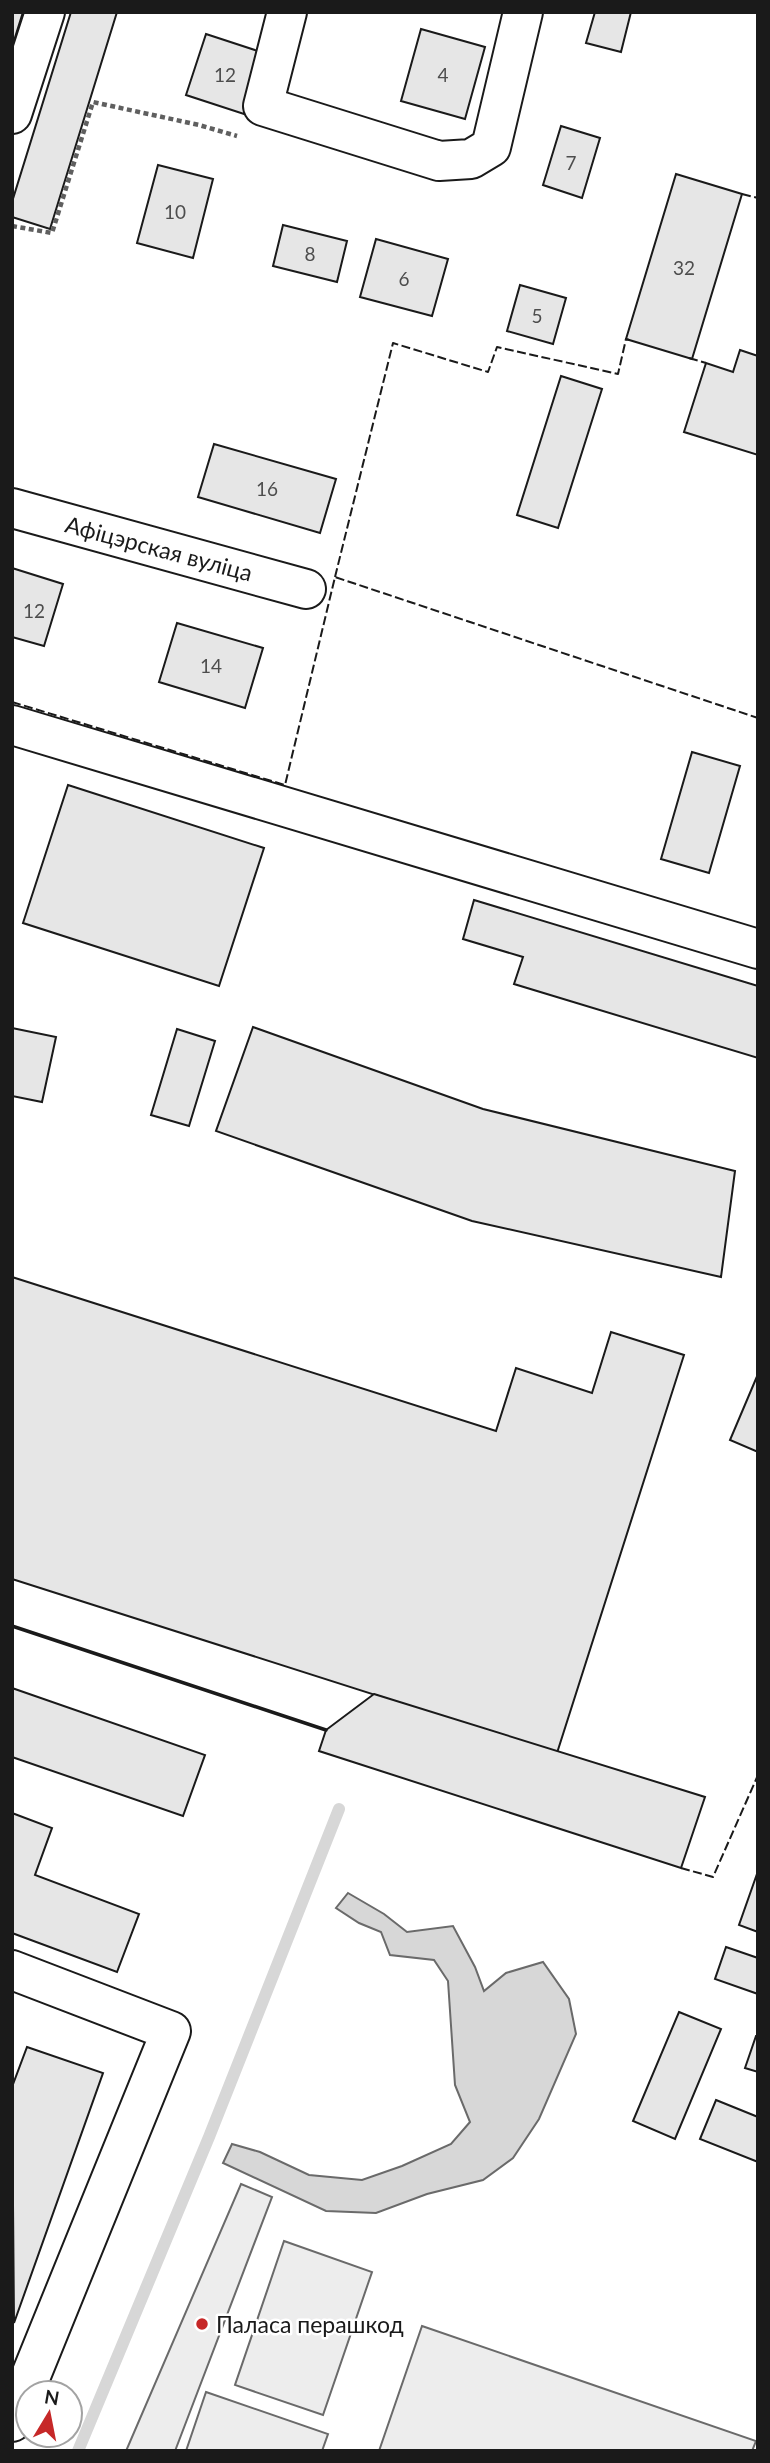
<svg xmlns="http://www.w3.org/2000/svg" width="770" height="2463" viewBox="0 0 770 2463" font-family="Lato,sans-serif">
	<rect width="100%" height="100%" fill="#fff"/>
	<!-- built -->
	<g fill="#ededed" stroke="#6a6a6a" stroke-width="2">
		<polygon points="241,2184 272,2197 175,2451 126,2451"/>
		<polygon points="284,2241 372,2272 323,2415 235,2385"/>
		<polygon points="422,2326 756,2441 752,2451 379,2451"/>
		<polygon points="206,2392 328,2434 322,2451 186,2451"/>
	</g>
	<!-- water -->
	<polygon fill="#d7d7d7" stroke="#6a6a6a" stroke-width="2" points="348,1893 384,1914 407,1932 453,1926 475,1967 484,1991 506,1973 543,1962 569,1999 576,2034 539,2119 513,2158 483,2180 427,2194 376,2213 326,2211 223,2163 232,2144 260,2152 309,2175 362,2180 402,2166 451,2144 470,2122 455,2085 448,1981 434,1960 390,1955 381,1932 359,1923 336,1908"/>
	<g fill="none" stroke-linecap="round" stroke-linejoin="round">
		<!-- stream -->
		<polyline stroke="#d7d7d7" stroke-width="12" points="78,2451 209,2137 339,1809"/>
	</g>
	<!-- building -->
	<g fill="#e6e6e6" stroke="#1a1a1a" stroke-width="2">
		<polygon points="12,12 23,12 12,47"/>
		<polygon points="71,12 117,12 50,229 12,217 12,202"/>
		<polygon points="595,12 631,12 621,52 586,43"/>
		<polygon points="421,29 485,47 465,119 401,101"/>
		<polygon points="206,34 264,53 244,114 186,95"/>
		<polygon points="561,126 600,138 582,198 543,185"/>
		<polygon points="158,165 213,179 193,258 137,243"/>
		<polygon points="676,174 742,194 692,359 626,339"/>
		<polygon points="283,225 347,241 337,282 273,266"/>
		<polygon points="376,239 448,259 432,316 360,297"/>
		<polygon points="520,285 566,298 553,344 507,331"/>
		<polygon points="740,350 758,356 758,455 684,432 706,363 733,372"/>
		<polygon points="561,376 602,389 558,528 517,515"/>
		<polygon points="214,444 336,479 320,533 198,497"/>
		<polygon points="12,568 63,584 44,646 12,637"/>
		<polygon points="177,623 263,648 245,708 159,682"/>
		<polygon points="692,752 740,766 709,873 661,859"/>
		<polygon points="68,785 264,848 219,986 23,923"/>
		<polygon points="474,900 758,986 758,1058 514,984 523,957 463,939"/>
		<polygon points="253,1027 483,1109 735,1171 721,1277 472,1221 216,1131"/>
		<polygon points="12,1028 56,1037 42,1102 12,1096"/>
		<polygon points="177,1029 215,1041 189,1126 151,1115"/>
		<polygon points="12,1277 496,1431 516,1368 592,1393 611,1332 684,1355 557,1753 12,1579"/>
		<polygon points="758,1374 758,1452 730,1440"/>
		<polygon points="12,1688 205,1755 183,1816 12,1757"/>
		<polygon points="374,1694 705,1797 681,1868 319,1751 326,1730"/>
		<polygon points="12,1813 52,1828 35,1875 139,1914 117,1972 12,1933"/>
		<polygon points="758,1871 758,1932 739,1925"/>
		<polygon points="726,1947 758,1958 758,1994 715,1979"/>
		<polygon points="679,2012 721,2029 675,2139 633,2121"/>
		<polygon points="756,2036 758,2036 758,2072 745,2068"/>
		<polygon points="27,2047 103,2073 14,2323 12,2087"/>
		<polygon points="716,2100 758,2117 758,2162 700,2139"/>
	</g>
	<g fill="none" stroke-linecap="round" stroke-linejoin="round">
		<!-- minor casing -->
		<g stroke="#1a1a1a" stroke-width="42">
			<g id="minor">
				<polyline points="287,12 263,106 439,161 471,159 491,147 523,12"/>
				<polyline points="12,114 45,12"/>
				<polyline points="12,508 306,589"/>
				<polyline points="12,725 758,949"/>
				<polyline points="12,1970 171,2031 12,2422"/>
			</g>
		</g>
		<!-- path -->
		<polyline stroke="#5f5f5f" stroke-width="4.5" stroke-dasharray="5 3.5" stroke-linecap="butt" points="12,226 52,233 93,102 199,125 237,136"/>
		<!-- minor -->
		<use href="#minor" stroke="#fff" stroke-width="38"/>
		<!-- fence -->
		<g stroke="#1a1a1a" stroke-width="2" stroke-dasharray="9 3.5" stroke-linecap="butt">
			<polyline points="742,194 758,198"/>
			<polyline points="689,358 706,363"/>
			<polyline points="335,577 393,343 488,372 497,347 618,374 626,339 629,340"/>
			<polyline points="12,702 285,785 335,577 758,718"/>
			<polyline points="681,1868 713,1877 758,1775"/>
		</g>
		<!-- wall -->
		<polyline stroke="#1a1a1a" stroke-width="3.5" points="12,1626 326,1730"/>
	</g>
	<!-- markers -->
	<circle fill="#c62828" stroke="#fff" stroke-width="2.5" cx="202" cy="2324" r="7"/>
	<g text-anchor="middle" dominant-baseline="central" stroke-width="5" stroke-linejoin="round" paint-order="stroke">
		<!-- number labels -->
		<g font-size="19" fill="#4d4d4d">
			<text x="225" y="74">12</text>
			<text x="443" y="74">4</text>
			<text x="571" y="162">7</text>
			<text x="175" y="211">10</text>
			<text x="310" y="253">8</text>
			<text x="684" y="267">32</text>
			<text x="404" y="278">6</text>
			<text x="537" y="315">5</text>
			<text x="267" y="488">16</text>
			<text x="34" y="610">12</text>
			<text x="211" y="665">14</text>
		</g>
		<!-- street labels -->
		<g font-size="23" fill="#1a1a1a" stroke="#fff">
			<text transform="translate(159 548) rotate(15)">Афіцэрская вуліца</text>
		</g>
		<!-- poi labels -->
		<g font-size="23" fill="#1a1a1a" stroke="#fff" text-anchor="start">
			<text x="216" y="2324">Паласа перашкод</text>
		</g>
	</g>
	<!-- border -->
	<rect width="770" height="2463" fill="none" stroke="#1a1a1a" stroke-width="28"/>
	<!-- north arrow -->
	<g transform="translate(49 2414) rotate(10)"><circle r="33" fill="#ffffff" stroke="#a3a3a3" stroke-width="2"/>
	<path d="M0-5L12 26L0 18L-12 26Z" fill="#c62828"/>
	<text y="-10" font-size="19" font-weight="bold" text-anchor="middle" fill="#1a1a1a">N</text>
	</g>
</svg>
